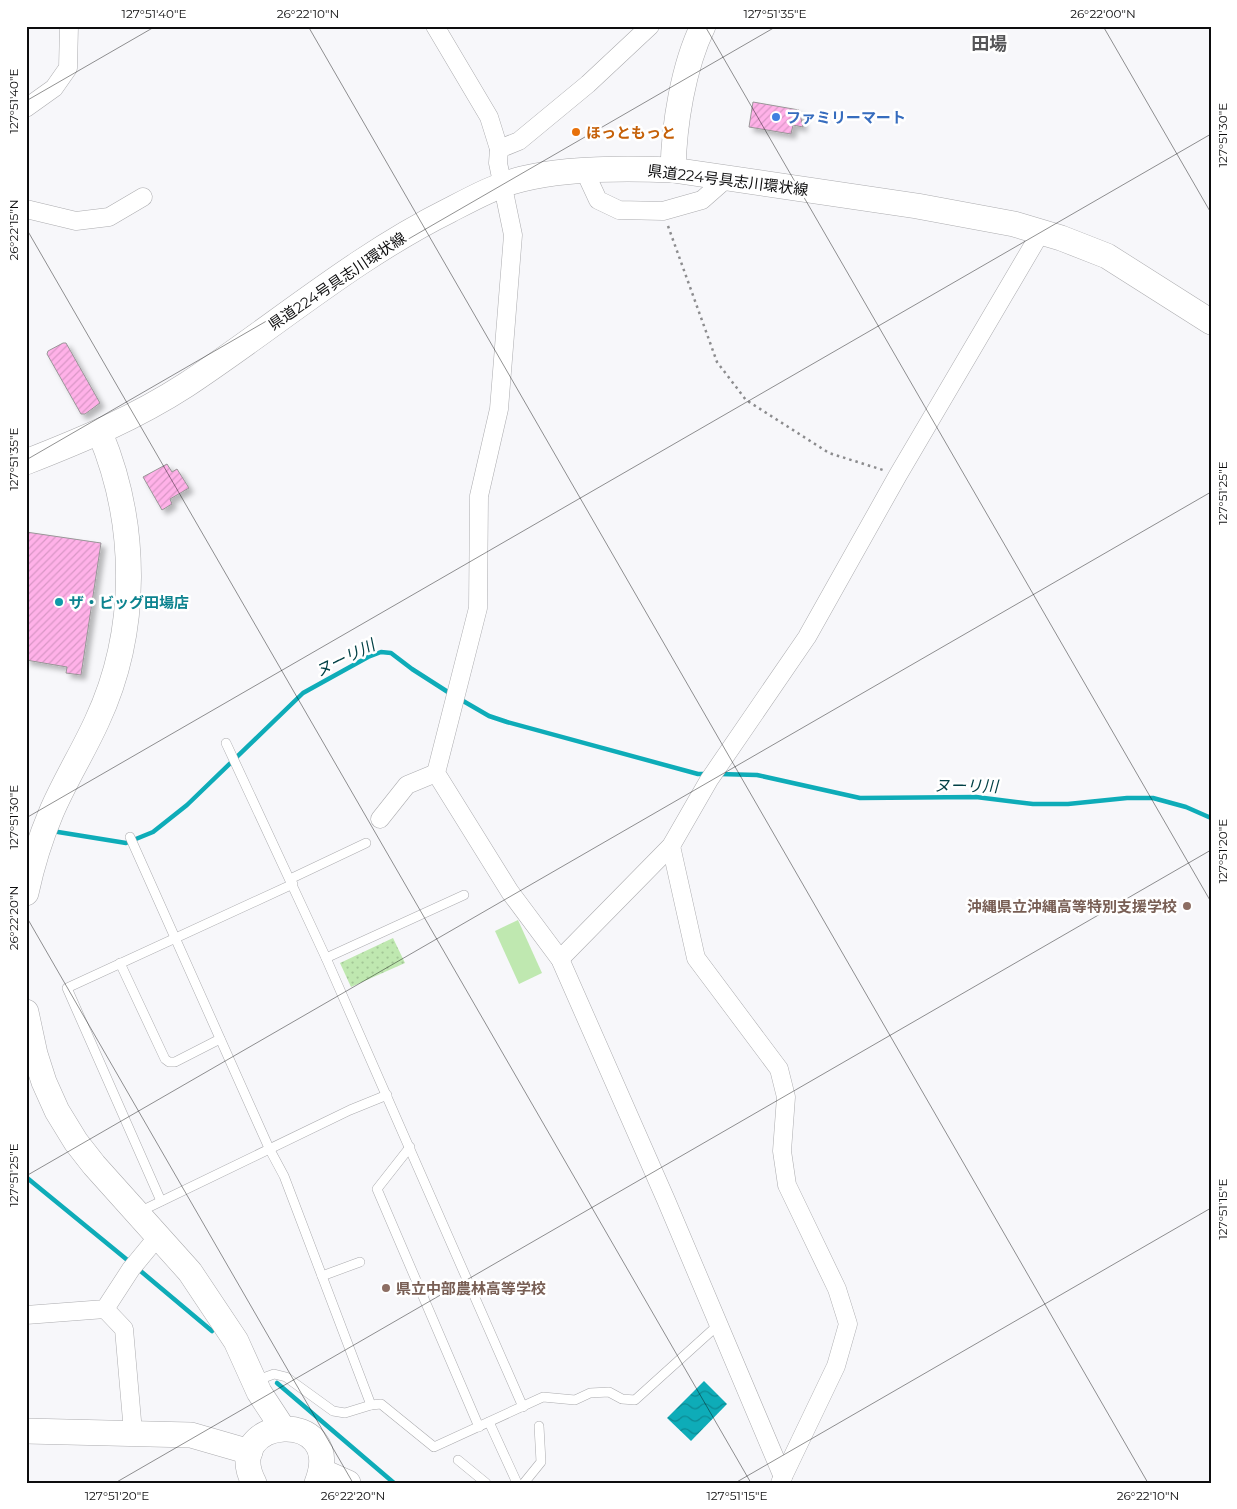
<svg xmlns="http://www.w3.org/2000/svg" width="1237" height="1509" viewBox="0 0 1237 1509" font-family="Montserrat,'Noto Sans JP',sans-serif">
	<defs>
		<pattern id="grass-dots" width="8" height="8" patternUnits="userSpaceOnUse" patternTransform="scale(1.25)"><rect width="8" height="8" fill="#bfe8b0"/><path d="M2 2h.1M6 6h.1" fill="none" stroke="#a3c696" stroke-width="1.8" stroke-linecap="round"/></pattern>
		<pattern id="water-waves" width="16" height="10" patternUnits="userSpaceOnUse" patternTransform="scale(1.25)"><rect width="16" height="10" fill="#0eacb8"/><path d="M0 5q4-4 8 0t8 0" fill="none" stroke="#0c8a94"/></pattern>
		<pattern id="building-hatch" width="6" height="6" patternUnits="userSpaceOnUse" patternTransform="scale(1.25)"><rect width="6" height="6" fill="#ffb1e8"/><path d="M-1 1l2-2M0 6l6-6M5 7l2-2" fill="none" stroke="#d997c6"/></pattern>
		<filter id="shadow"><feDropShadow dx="4.5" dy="4.5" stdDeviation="2.5" flood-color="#0004"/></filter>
	</defs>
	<rect width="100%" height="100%" fill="#f7f7fa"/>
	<!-- grass -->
	<polygon fill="url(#grass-dots)" points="393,938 405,963 351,987 340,963"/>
	<!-- green -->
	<polygon fill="#bfe8b0" points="518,920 542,973 519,984 495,931"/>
	<!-- water -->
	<polygon fill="url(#water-waves)" points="704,1381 727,1404 691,1441 667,1418"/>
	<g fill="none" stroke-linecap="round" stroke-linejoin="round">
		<!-- stream -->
		<g stroke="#0eacb8" stroke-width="4.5">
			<polyline points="458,698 489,716 507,722 698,774 706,774"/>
			<polyline points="719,774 757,775 860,798 976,797 1033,804 1068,804 1127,798 1153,798 1186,807 1211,818"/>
			<polyline points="58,832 126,843 153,832 187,805 303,693 368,657 381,652 391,653 412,669 451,694"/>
			<polyline points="26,1177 131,1263"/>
			<polyline points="137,1268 212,1331"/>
			<polyline points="277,1383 394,1483"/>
		</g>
	</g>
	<!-- building -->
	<g fill="url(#building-hatch)" stroke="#989697" filter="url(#shadow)">
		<polygon points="753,102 799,110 803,127 793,125 791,134 749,127"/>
		<polygon points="63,343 66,343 100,403 85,414 81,414 47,354 48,351"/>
		<polygon points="167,464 172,472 177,469 189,488 170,499 172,504 162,510 143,477"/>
		<polygon points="26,532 101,543 81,675 66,673 67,667 26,660"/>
	</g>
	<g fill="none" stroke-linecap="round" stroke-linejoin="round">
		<!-- lane casing -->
		<g stroke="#acacaf" stroke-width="10">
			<g id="lane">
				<polyline points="226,743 326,958 523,1407"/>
				<polyline points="130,837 269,1148 284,1176 371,1405 381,1404 434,1447 543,1397 575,1400 590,1393 609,1392 622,1399 635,1400 718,1325"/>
				<polyline points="290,879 366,843"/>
				<polyline points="326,958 464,895"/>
				<polyline points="120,963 165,1059 169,1062 175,1062 220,1039"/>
				<polyline points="410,1147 377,1189 479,1427"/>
				<polyline points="161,1201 67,988 293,884"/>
				<polyline points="139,1212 350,1110 387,1095"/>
				<polyline points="322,1276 360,1262"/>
				<polyline points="255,1381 274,1374 286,1377 333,1411 345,1413 371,1405"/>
				<polyline points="489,1422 517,1483"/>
				<polyline points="458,1460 486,1483"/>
				<polyline points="524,1483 541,1462 539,1426"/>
			</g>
		</g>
		<!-- street casing -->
		<g stroke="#acacaf" stroke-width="19">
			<g id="street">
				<polyline points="435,26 489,117 499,149 498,163 513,235 499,409 479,496 478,608 436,773 510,892 560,959 666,1200 783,1477"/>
				<polyline points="26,108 54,88 68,68 69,26"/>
				<polyline points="499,149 519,141 588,84 650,26"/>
				<polyline points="585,172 598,200 619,210 663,211 702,200 727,178"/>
				<polyline points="26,209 76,221 109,217 143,197"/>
				<polyline points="380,819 407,785 436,773"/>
				<polyline points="671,846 696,958 779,1069 786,1097 782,1151 787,1185 837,1289 848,1324 836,1366 780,1483"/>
				<polyline points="560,959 671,846 709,780 807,637 898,475 1041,232"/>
				<polyline points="105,1309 124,1329 133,1432"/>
				<polyline points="26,1315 105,1309 131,1269 159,1235"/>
			</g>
		</g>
		<!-- secondary casing -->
		<g stroke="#acacaf" stroke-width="26">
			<g id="secondary">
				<path d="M 673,170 C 674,125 683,67 703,26"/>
				<path d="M 26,462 C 82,440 135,418 186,385 C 274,327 355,257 450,210 C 473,198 497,185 522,179 C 566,168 628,168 673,170 L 917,206 L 1014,224 L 1061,238 L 1107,256 L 1211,322"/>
				<path d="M 26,893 C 32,865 40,839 51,813 C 64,782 83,752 97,721 C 139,631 138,524 100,433"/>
				<polyline points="26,1012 35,1054 44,1082 57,1111 76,1142 94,1165 190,1272 236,1341 259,1392 282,1427"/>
				<polyline points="26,1431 191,1435 250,1452"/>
				<polyline points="321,1471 348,1483"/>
				<path d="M 254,1483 C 219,1416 347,1406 317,1483"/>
			</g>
		</g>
		<!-- path -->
		<polyline stroke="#8c8c8e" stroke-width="2.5" stroke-dasharray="2.5 4" stroke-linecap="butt" points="668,226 717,362 746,400 829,453 883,470"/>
		<!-- lane -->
		<use href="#lane" stroke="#fff" stroke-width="9"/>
		<!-- street -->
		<use href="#street" stroke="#fff" stroke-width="18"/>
		<!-- secondary -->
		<use href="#secondary" stroke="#fff" stroke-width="25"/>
	</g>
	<!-- ticks -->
	<path fill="none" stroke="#0d0d0e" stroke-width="1" stroke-opacity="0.45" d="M 308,26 L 1148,1483M 705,26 L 1211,902M 1103,26 L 1211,213M 26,101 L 156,26M 26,228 L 751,1483M 26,460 L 777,26M 26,818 L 1211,134M 26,916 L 353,1483M 26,1176 L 1211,492M 115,1483 L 1211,850M 735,1483 L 1211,1208"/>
	<!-- markers -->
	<circle fill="#3f7fe0" stroke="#fff" stroke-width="2" cx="776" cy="117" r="5"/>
	<circle fill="#e8710a" stroke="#fff" stroke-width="2" cx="576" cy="132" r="5"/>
	<circle fill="#0f9aa8" stroke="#fff" stroke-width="2" cx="59" cy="602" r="5"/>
	<g fill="#8d6e63" stroke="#fff" stroke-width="2">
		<circle cx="1187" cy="906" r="5"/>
		<circle cx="386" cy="1288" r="5"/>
	</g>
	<g text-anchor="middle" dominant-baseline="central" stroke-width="5" stroke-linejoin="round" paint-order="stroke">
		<!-- shop labels -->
		<g font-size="15" font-weight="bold" fill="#366cbe" stroke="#fff" text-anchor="start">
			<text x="786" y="117">ファミリーマート</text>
		</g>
		<!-- food labels -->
		<g font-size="15" font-weight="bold" fill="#c56008" stroke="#fff" text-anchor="start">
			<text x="586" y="132">ほっともっと</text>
		</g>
		<!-- street labels -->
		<g font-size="15" fill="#0d0d0e" stroke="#fff">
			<text transform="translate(728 180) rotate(7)">県道224号具志川環状線</text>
			<text transform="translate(337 281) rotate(-34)">県道224号具志川環状線</text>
		</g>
		<!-- culture labels -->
		<g font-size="15" font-weight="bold" fill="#0d838f" stroke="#fff" text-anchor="start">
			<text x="69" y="602">ザ・ビッグ田場店</text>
		</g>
		<!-- education labels -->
		<g font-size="15" font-weight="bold" fill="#785e54" stroke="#fff" text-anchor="end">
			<text x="1177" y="906">沖縄県立沖縄高等特別支援学校</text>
			<text x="396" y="1288" text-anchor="start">県立中部農林高等学校</text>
		</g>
		<!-- water labels -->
		<g font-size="16" font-style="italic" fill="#014045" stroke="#fff">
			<text transform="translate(345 658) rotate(-26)">ヌーリ川</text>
			<text transform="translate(966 786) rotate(1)">ヌーリ川</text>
		</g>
		<!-- quarter labels -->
		<g font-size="18" font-weight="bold" fill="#565658" stroke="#fff">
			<text x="989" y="44">田場</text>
		</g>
	</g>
	<!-- border -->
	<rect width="1237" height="1509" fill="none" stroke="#ffffff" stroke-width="55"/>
	<rect x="28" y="28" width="1182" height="1454" fill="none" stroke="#0d0d0e" stroke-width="2"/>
	<g font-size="12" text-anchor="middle" fill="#0d0d0e">
		<text x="154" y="18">127°51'40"E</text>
		<text x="308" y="18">26°22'10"N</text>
		<text x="775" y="18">127°51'35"E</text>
		<text x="1103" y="18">26°22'00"N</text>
		<text transform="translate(14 101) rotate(-90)" y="4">127°51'40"E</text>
		<text transform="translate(1223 135) rotate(-90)" y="4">127°51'30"E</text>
		<text transform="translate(14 230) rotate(-90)" y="4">26°22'15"N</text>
		<text transform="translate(14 459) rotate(-90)" y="4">127°51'35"E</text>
		<text transform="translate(1223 493) rotate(-90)" y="4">127°51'25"E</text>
		<text transform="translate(14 817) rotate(-90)" y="4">127°51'30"E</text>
		<text transform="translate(1223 851) rotate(-90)" y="4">127°51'20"E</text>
		<text transform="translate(14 918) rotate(-90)" y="4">26°22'20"N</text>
		<text transform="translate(14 1175) rotate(-90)" y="4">127°51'25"E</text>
		<text transform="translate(1223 1209) rotate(-90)" y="4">127°51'15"E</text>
		<text x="117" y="1500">127°51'20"E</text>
		<text x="353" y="1500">26°22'20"N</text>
		<text x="737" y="1500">127°51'15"E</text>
		<text x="1148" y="1500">26°22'10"N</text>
	</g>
</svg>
